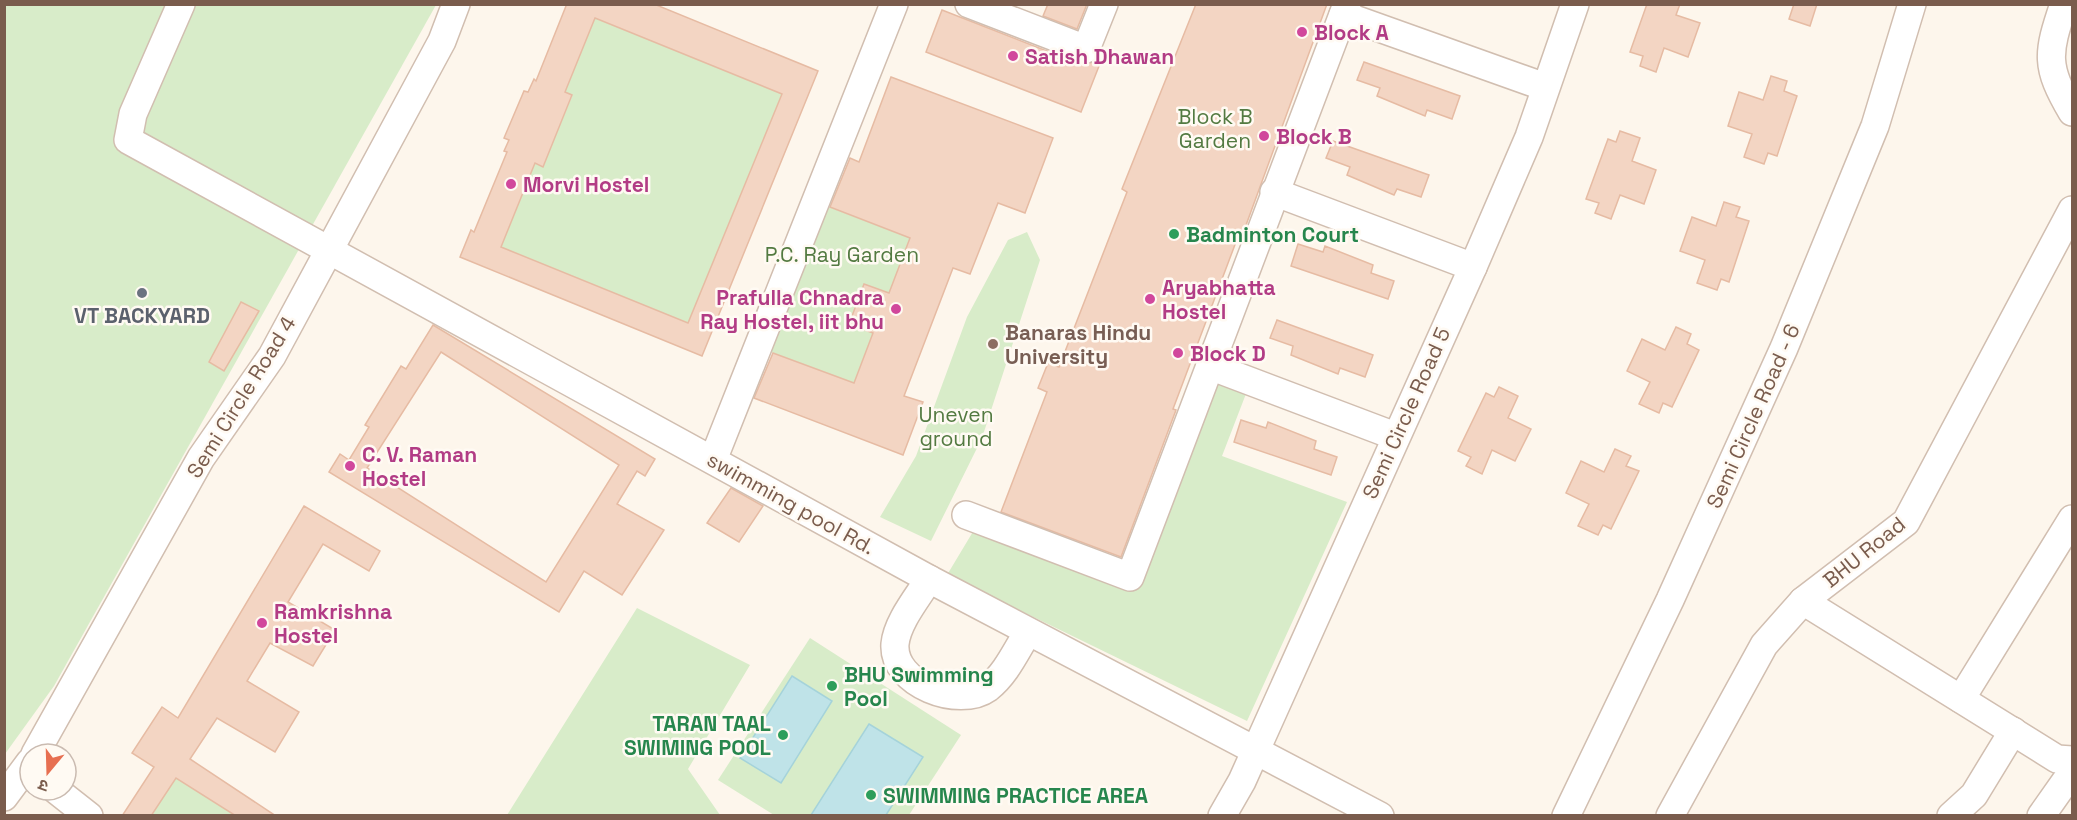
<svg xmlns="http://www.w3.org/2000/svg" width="2077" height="820" viewBox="0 0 2077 820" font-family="'Space Grotesk','Noto Sans Devanagari',sans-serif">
	<rect width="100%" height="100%" fill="#fdf6ec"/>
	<!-- green -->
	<g fill="#d8ecc9">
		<polygon points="5,5 436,5 54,686 5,754"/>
		<polygon points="595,18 782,94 688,323 501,247 535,163 543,166 572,96 565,92"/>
		<polygon points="821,204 910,238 889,293 864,284 849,323 873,333 854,383 763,349"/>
		<polygon points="1027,232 1040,260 982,438 931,541 880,517 916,456 967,317 1008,240"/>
		<polygon points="1217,375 1249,386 1222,456 1347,502 1247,721 947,575 977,525 1136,588"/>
		<polygon points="637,608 750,665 688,769 720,815 507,815"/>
		<polygon points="810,638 961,735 909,815 774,815 718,780"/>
		<polygon points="176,778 236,815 151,816"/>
	</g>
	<!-- water -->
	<g fill="#bfe3e8" stroke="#a5d3da" stroke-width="1.5">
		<polygon points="792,676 832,701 781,783 740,758"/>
		<polygon points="869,724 923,757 886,815 811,815"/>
	</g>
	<!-- building -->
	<g fill="#f3d5c3" stroke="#e6bba3" stroke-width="1.5" fill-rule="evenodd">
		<path d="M 563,4 L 654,4 L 818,71 L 702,356 L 460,257 L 471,230 L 474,232 L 507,152 L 504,151 L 509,140 L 504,138 L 524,91 L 528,92 L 534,79 L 536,81 L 566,6 ZM 595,18 L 782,94 L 688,323 L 501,247 L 535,163 L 543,167 L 572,95 L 565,92 Z"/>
		<polygon points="1048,4 1087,4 1077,29 1043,16"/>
		<polygon points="1196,4 1327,4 1242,236 1239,234 1173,409 1176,410 1121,557 1001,512 1047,392 1038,388 1048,363 1059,367 1127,192 1122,189"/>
		<polygon points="1647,4 1680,4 1676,15 1700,23 1688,57 1664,48 1656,72 1640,66 1643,56 1630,52"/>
		<polygon points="1794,4 1817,4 1810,26 1789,19"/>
		<polygon points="942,10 1080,64 1101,61 1081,112 926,52"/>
		<polygon points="1364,62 1460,96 1452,119 1427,110 1425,116 1377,96 1380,88 1357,80"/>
		<polygon points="1771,76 1787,81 1784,91 1797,96 1777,156 1768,153 1764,164 1744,157 1752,134 1728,126 1739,92 1763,100"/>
		<polygon points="891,77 1053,138 1025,213 998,203 970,274 953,268 904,396 923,402 903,455 754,398 773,353 854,383 873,333 849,324 864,284 889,293 910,238 830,207 850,158 859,162"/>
		<polygon points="1620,131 1640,138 1632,161 1656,170 1644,204 1620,195 1611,219 1595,213 1599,203 1586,199 1608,139 1616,142"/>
		<polygon points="1333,141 1429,175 1421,197 1397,189 1394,195 1347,175 1350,167 1326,158"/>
		<polygon points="1724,202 1740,207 1736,217 1749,221 1729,282 1721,279 1717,290 1697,283 1705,260 1680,251 1692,217 1716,226"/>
		<polygon points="1298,244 1323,252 1325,246 1373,265 1371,273 1394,281 1388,299 1291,266"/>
		<polygon points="241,302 259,311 224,371 209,362"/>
		<polygon points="1277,320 1373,355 1365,377 1340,368 1338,374 1291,355 1293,346 1270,338"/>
		<path d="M 433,325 L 655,459 L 645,476 L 637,471 L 617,504 L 664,530 L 622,595 L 584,571 L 559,612 L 329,472 L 340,454 L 349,460 L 369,427 L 365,425 L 401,366 L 406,369 ZM 441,352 L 619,465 L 546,582 L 367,468 Z"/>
		<polygon points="1676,327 1691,334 1687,344 1699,350 1672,407 1663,403 1659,413 1639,404 1650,382 1627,371 1642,339 1665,350"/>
		<polygon points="1499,387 1518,396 1508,418 1531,429 1515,461 1492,450 1482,474 1466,466 1471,457 1458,451 1486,393 1494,397"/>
		<polygon points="1241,420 1266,428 1268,422 1316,441 1314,449 1337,457 1331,475 1234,442"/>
		<polygon points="1615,449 1631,456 1626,466 1639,471 1611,529 1603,525 1598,535 1578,526 1589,504 1566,493 1581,461 1604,472"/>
		<polygon points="731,488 763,506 739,542 707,523"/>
		<polygon points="304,506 380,551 369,571 323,544 288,602 335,630 313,666 270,643 247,681 299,712 275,752 217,718 190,759 276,816 236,816 176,778 151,816 122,816 154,767 132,753 162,707 178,718"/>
	</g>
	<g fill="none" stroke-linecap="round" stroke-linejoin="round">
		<!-- minor casing -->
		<g stroke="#d1beb0" stroke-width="30">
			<g id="minor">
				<polyline points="181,4 133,114 128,140 929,579 1380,816"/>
				<polyline points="969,4 1086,49 1104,4"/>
				<path d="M 2064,4 C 2047,54 2045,66 2072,112"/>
				<polyline points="1343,15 1545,87"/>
				<polyline points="1274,192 1473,267"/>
				<polyline points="1210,366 1395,436"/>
				<polyline points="713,460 894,4"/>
				<polyline points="966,515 1130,577 1347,4"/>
				<path d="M 929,579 C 918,597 897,622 895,644 C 892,684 959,709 988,688 C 1006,674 1016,651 1028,632"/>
				<polyline points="1803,601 2057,759 2072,760"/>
				<polyline points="1961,699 2072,519"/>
				<polyline points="35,754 201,458 272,356 442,41 456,4"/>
				<polyline points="56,790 89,816"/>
				<polyline points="4,797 30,762"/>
				<polyline points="1222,816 1242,781 1473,267 1529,137 1575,4"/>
				<polyline points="1566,816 1670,600 1784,348 1875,126 1912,4"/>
				<polyline points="1670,816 1764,645 1803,601 1906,522 2072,210"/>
				<polyline points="1951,816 1974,795 2013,731"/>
				<polyline points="2041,816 2072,772"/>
			</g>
		</g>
		<!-- minor -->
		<use href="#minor" stroke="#fff" stroke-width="27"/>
	</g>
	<!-- markers -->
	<g fill="#d1479c" stroke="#fffaf3" stroke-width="2">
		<circle cx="1302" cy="32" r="6"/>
		<circle cx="1013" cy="56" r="6"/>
		<circle cx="1264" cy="136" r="6"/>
		<circle cx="511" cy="184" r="6"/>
		<circle cx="1150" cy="299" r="6"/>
		<circle cx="896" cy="309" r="6"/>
		<circle cx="1178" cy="353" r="6"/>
		<circle cx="350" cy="466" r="6"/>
		<circle cx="262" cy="623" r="6"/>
	</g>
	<g fill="#2e9e5b" stroke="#fffaf3" stroke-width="2">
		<circle cx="1174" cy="234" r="6"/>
		<circle cx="832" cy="686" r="6"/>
		<circle cx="783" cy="735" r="6"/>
		<circle cx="871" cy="795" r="6"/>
	</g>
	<circle fill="#6b7280" stroke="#fffaf3" stroke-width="2" cx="142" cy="293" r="6"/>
	<circle fill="#8d6e63" stroke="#fffaf3" stroke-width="2" cx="993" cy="344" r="6"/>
	<g text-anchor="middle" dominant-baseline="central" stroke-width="5" stroke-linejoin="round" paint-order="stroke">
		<!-- hotel labels -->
		<g font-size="21" font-weight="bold" fill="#b23c85" stroke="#fffaf3" text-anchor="start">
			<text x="1314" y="32">Block A</text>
			<text x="1025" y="56">Satish Dhawan</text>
			<text x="1276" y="136">Block B</text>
			<text x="523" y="184">Morvi Hostel</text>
			<text x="1162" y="287">Aryabhatta<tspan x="1162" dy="24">Hostel</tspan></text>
			<text x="884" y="297" text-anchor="end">Prafulla Chnadra<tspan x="884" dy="24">Ray Hostel, iit bhu</tspan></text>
			<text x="1190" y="353">Block D</text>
			<text x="362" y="454">C. V. Raman<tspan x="362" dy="24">Hostel</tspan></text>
			<text x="274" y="611">Ramkrishna<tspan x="274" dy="24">Hostel</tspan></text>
		</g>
		<!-- park labels -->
		<g font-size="21" fill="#537a41" stroke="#fffaf3">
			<text x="1215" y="116">Block B<tspan x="1215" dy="24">Garden</tspan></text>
			<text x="842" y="254">P.C. Ray Garden</text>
			<text x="956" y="414">Uneven<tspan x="956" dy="24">ground</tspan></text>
		</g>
		<!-- leisure labels -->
		<g font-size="21" font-weight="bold" fill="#27864d" stroke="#fffaf3" text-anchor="start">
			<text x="1186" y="234">Badminton Court</text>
			<text x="844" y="674">BHU Swimming<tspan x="844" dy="24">Pool</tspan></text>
			<text x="771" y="723" text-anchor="end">TARAN TAAL<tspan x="771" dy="24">SWIMING POOL</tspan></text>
			<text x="883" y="795">SWIMMING PRACTICE AREA</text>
		</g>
		<!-- worship labels -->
		<g font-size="21" font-weight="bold" fill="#5b616d" stroke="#fffaf3">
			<text x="142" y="315">VT BACKYARD</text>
		</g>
		<!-- education labels -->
		<g font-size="21" font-weight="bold" fill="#785e54" stroke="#fffaf3" text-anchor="start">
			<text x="1005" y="332">Banaras Hindu<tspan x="1005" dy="24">University</tspan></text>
		</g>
		<!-- street labels -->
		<g font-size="21" fill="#7a5c4d" stroke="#fffaf3">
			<text transform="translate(241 397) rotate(-58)">Semi Circle Road 4</text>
			<text transform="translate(1406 413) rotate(-66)">Semi Circle Road 5</text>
			<text transform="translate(1753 416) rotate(-66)">Semi Circle Road - 6</text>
			<text transform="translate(791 503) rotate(29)">swimming pool Rd.</text>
			<text transform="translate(1864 552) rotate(-39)">BHU Road</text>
		</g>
	</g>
	<!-- border -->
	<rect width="2077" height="820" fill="none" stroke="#7a5c4d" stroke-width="12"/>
	<!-- north arrow -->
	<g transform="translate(48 772) rotate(199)"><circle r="28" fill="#fffaf3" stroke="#cabbb1" stroke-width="1.5"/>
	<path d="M0-4.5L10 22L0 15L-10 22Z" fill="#e76f51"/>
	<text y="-9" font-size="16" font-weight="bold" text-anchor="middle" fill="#7a5c4d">उ</text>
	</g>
</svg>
